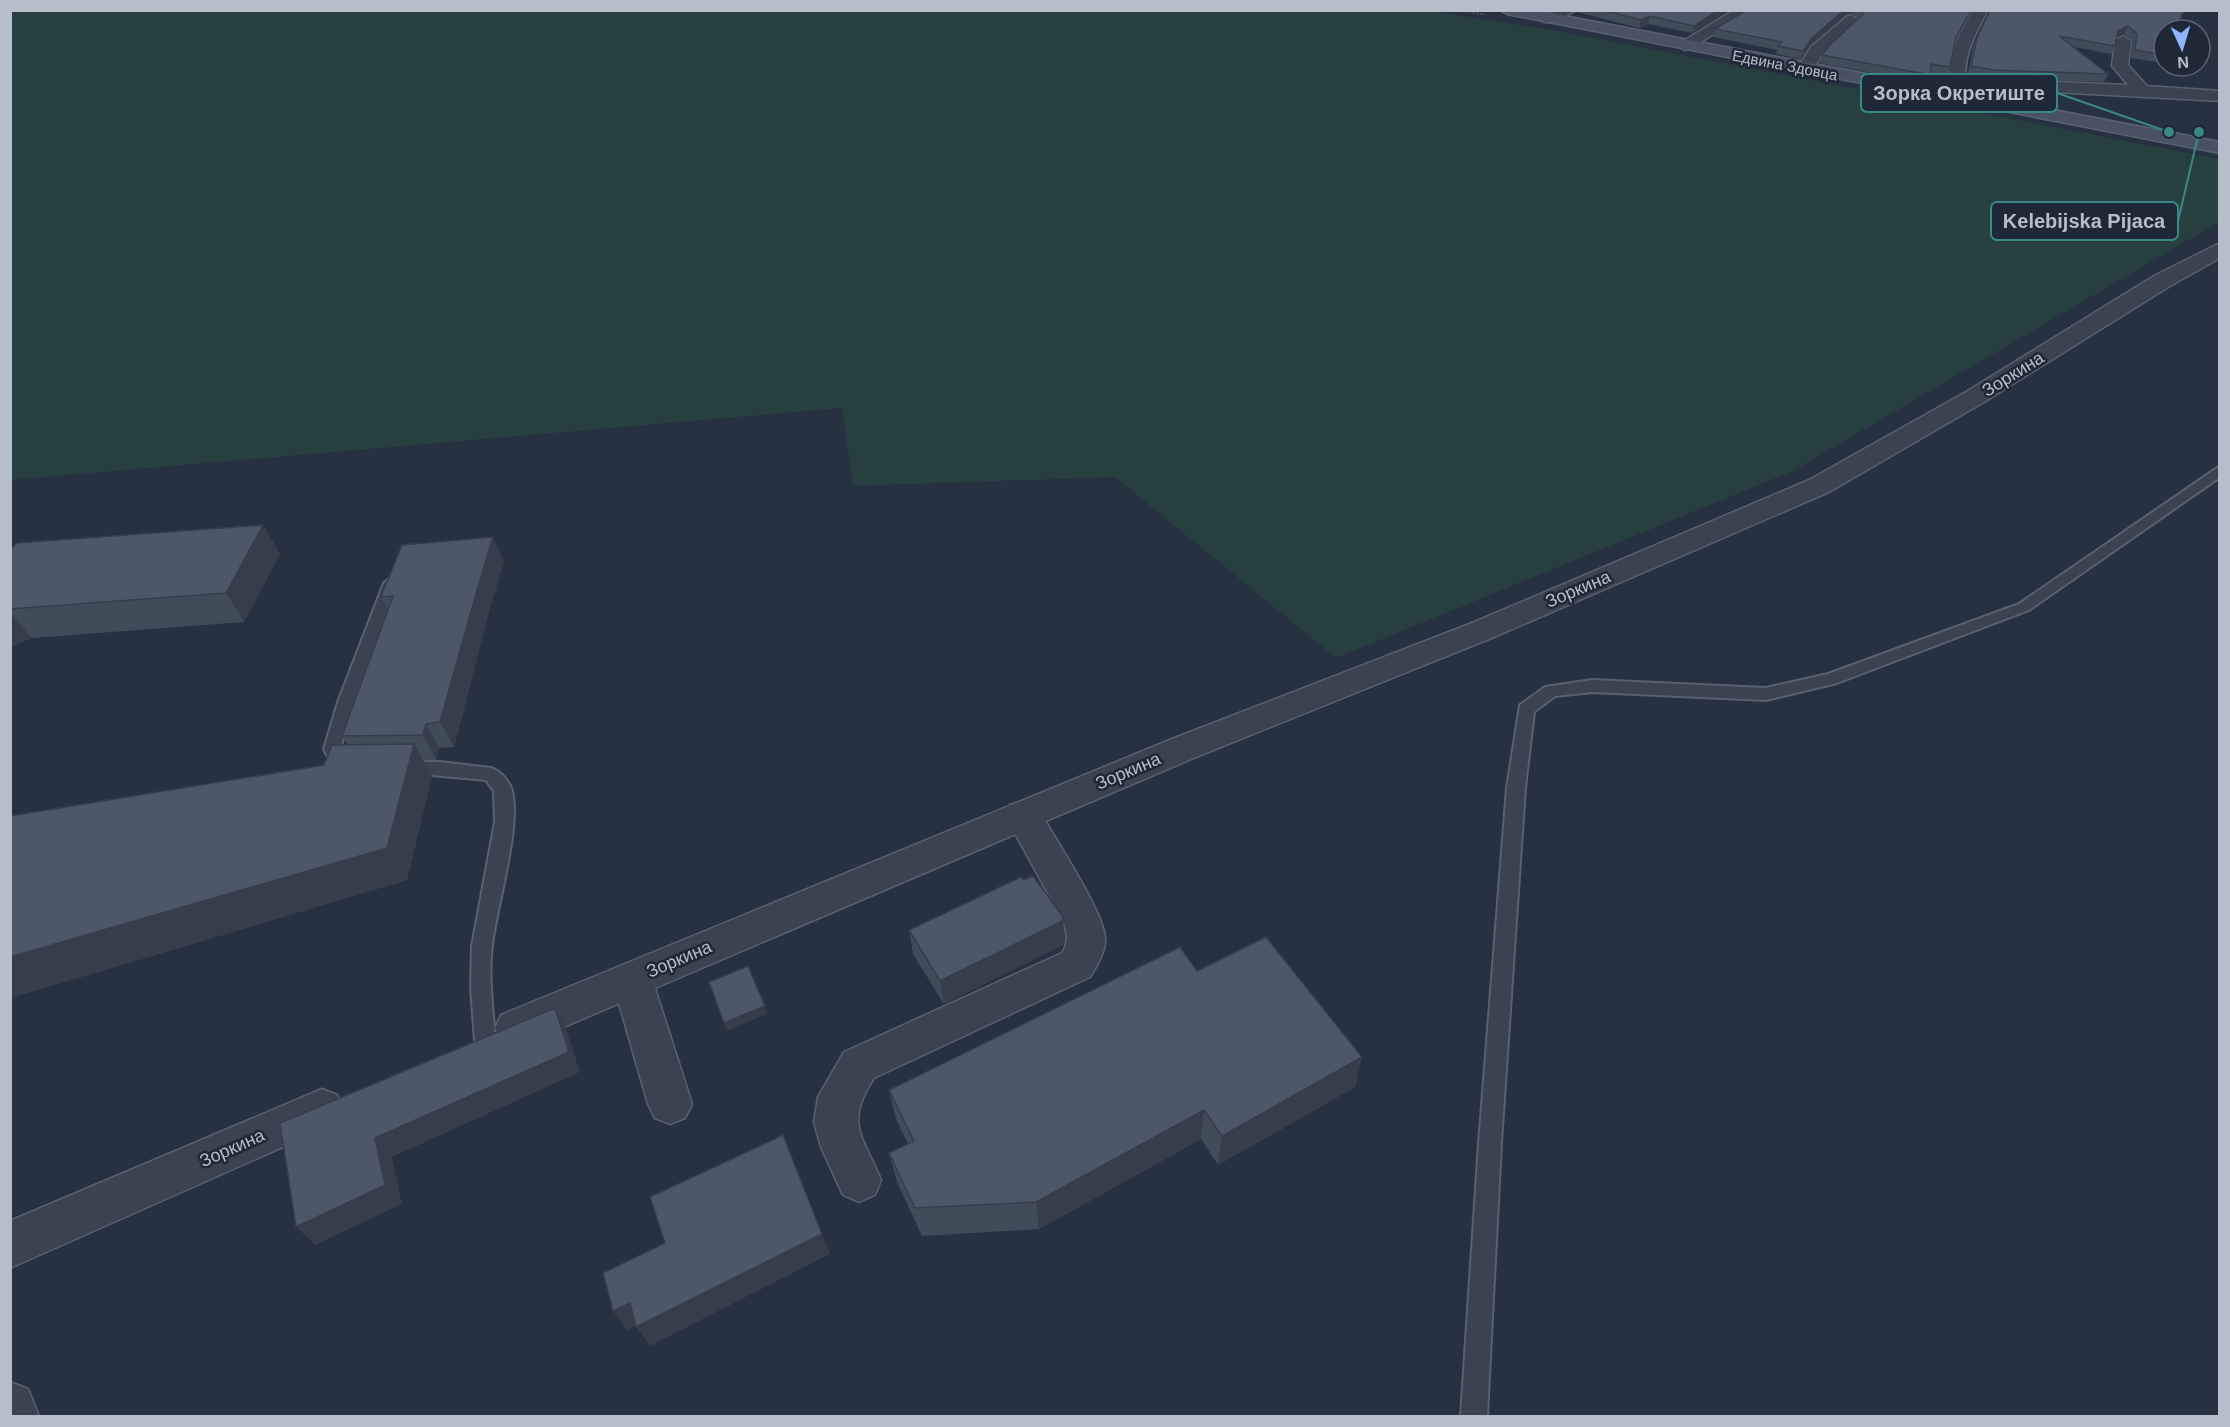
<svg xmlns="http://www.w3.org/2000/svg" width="2230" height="1427" viewBox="0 0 2230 1427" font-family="Helvetica,sans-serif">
	<rect width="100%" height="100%" fill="#263141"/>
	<!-- green -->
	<polygon fill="#283f42" points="11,10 1431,11 1547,29 2219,159 2219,222 1793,471 1336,658 1115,477 853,486 842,408 11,480"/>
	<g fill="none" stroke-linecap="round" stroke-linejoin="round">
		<!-- service casing -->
		<g stroke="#58616e" stroke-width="4">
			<g id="service">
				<polygon points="2008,85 2014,85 2055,116 2048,118 2008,89"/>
				<polygon points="2220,466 2220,477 2029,610 1837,683 1766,700 1592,692 1555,696 1534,712 1525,788 1501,1143 1487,1416 1461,1416 1479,1143 1507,788 1520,705 1545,687 1592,680 1766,688 1828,674 2019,604"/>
				<polygon points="391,578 398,583 354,702 340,749 348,764 345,768 333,768 324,749 338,702 384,583"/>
				<path d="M 405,762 L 440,762 L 491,768 C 499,770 510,782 512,791 C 521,826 497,905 492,945 C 488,977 493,1009 495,1041 L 492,1047 L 485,1050 L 478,1047 L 475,1041 L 471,987 L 472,946 L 495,822 L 494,791 L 486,780 L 399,772 L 396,768 L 399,764 Z"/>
			</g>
		</g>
		<!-- minor casing -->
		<g stroke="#58616e" stroke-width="3">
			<g id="minor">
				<polygon points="1556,10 1577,10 1554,22 1544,22 1541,19"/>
				<polygon points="1734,10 1753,10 1691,48 1685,50 1677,45"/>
				<path d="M 1973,10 L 1988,10 C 1976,31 1962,58 1966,83 L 2035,81 L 2128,85 L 2112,66 L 2115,41 L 2123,36 L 2131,41 L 2128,65 L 2147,86 L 2220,91 L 2220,101 L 2035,91 L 1919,95 L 1916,91 L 1919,87 L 1950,84 C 1945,59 1961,31 1973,10 Z"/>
				<polygon points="1851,15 1859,20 1856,23 1823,53 1811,72 1799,72 1797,69 1811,47 1846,17"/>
				<path d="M 1023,801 L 1036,805 C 1051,833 1104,911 1105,938 C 1106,951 1097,966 1090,977 L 874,1078 C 844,1124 863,1136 881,1180 L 875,1195 L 859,1202 L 843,1195 L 821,1147 L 814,1122 L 818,1097 L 844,1052 L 1062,953 C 1069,943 1067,932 1063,921 L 1005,815 L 1010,805 Z"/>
				<polygon points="632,962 646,967 652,979 692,1104 685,1118 670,1124 655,1118 648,1104 612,979 618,967"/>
				<polygon points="10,1382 28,1389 39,1416 10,1416"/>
			</g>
		</g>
		<!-- tertiary casing -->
		<g stroke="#58616e" stroke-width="3">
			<g id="tertiary">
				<polygon points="2220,243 2220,258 2170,286 1984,402 1829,492 1494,637 1196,757 531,1041 516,1046 501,1041 495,1028 501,1015 1172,739 1472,623 1809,480 1966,392 2154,276"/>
				<polygon points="322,1089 337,1095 344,1109 337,1123 10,1268 10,1221"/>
			</g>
		</g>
		<!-- secondary casing -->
		<g stroke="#58616e" stroke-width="3">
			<polygon id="secondary" points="1500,10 1533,10 2220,142 2220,153 1507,14"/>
		</g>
		<!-- path -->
		<polyline stroke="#465c5f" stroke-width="2" stroke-dasharray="2 2" stroke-linecap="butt" points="1461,10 1485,15"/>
		<!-- service -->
		<use href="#service" fill="#3a4351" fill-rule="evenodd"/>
		<!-- minor -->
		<use href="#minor" fill="#3a4351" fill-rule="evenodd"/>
		<!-- tertiary -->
		<use href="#tertiary" fill="#3a4351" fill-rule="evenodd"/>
		<!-- secondary -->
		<use href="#secondary" fill="#485264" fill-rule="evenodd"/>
	</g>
	<!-- wall -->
	<g fill="#414c5b">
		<polygon points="1577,10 1729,10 1692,33 1648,24 1639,28 1577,12"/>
		<polygon points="1747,10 1972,10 1956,40 1950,67 1947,75 1931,73 1928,83 1923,83 1820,63 1822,55 1859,18 1852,13 1845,15 1810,45 1801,59 1776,54 1777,50 1713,37 1715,29"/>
		<polygon points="1990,10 2164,30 2164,61 2163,63 2131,58 2133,41 2124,34 2117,38 2115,46 2111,54 2074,47 2108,74 2104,82 1990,78 1968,74 1973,46"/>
		<polygon points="263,525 280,554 244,622 32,638 10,647 10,551"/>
		<polygon points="504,561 488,615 454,747 439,748 436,760 423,760 432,776 407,880 10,998 10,816 324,765 348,745 342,736 388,610 381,597"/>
		<polygon points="1023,880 1063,917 1064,941 1063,945 944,1004 913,954 909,930"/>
		<polygon points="1197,971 1362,1057 1355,1087 1218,1165 1201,1139 1039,1229 922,1236 897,1182 889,1153 908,1144 896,1119 889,1090"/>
	</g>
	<!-- shaded-wall -->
	<g fill="#353e4a">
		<polygon points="1719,10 1729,10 1692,33 1694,26"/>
		<polygon points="1844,10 1853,10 1852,13 1845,15 1810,45 1801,59 1803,51 1812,38"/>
		<polygon points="1650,16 1648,24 1639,28 1641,20"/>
		<polygon points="2128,26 2124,34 2114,39 2118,31"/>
		<polygon points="263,525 280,554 244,622 226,593"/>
		<polygon points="493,537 504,561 488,615 454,747 440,722 477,590"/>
		<polygon points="10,612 32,638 10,647"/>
		<polygon points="426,724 439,748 436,760 423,735"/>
		<polygon points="414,744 432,776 407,880 10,998 10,957"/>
		<polygon points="1063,917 1064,941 1063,945 944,1004 940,981"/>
		<polygon points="765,1006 767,1014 727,1031 724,1023"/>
		<polygon points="555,1008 566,1028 580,1072 392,1157 402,1204 315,1245 296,1227 375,1138"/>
		<polygon points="1362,1057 1355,1087 1218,1165 1222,1136"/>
		<polygon points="1204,1110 1201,1139 1039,1229 1036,1202"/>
		<polygon points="822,1234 830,1254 650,1346 636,1327"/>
		<polygon points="630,1303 643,1322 627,1330 613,1311"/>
	</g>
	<!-- building -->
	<g fill="#4c586a" stroke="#353e4a" stroke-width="1.5">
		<polygon points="1602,10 1719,10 1694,26 1650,16 1641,20"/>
		<polygon points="1747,10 1844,10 1812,38 1803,51 1778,46 1782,42 1715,29"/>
		<polygon points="1971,10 1956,37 1950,67 1931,64 1931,75 1926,74 1822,55 1828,47 1863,14 1863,10"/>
		<polygon points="1990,10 2184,10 2176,30 2164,30 2164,55 2135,50 2137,34 2128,26 2118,31 2115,46 2059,36 2108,74 1994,70 1971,66 1977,38"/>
		<polygon points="263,525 226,593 10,609 10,551 16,543"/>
		<polygon points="493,537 477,590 440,722 426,724 423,735 342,736 393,596 381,597 402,545"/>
		<polygon points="414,744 387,848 10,957 10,816 324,765 332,745"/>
		<polygon points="1033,876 1063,917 1062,921 940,981 909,930 1021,877 1023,880"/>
		<polygon points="1266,937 1362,1057 1222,1136 1204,1110 1036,1202 915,1208 889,1153 914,1141 889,1090 1180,947 1197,971"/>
		<polygon points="748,966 765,1006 724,1023 709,982"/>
		<polygon points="555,1008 569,1052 375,1138 385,1185 296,1227 280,1123"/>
		<polygon points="783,1135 822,1234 636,1327 630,1303 613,1311 603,1273 665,1243 650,1197"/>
	</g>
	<g text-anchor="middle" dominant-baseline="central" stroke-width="5" stroke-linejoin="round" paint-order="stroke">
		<!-- far-street labels -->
		<g font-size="15" fill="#b7becb" stroke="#1f2836">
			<text transform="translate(1785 65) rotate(11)">Едвина Здовца</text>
		</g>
		<!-- street labels -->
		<g font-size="18" fill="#b7becb" stroke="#1f2836">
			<text transform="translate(2013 374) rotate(-32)">Зоркина</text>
			<text transform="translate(1578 589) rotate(-23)">Зоркина</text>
			<text transform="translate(1128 771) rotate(-23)">Зоркина</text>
			<text transform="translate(679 959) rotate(-23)">Зоркина</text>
			<text transform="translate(232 1148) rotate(-24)">Зоркина</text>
		</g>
	</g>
	<!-- callouts -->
	<path fill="none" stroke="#398885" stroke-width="2" d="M2169 132L2057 93M2199 132L2178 221"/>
	<g fill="#398885" stroke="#1f2836" stroke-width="2">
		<circle cx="2169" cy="132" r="6"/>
		<circle cx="2199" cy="132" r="6"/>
	</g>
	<g fill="#1f2836" stroke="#398885" stroke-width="2">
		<rect x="1861" y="74" width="196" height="38" rx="6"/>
		<rect x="1991" y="202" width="187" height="38" rx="6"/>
	</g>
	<g font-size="20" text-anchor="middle" font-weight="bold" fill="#b7becb">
		<text x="1959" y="100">Зорка Окретиште</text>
		<text x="2084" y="228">Kelebijska Pijaca</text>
	</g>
	<!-- border -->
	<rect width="2230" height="1427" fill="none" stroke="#b7becb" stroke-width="24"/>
	<!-- north arrow -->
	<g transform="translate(2182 48) rotate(176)"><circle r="28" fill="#1f2836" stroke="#5c6472" stroke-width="1.5"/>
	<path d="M0-4.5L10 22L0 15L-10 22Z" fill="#8eb6f9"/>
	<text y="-9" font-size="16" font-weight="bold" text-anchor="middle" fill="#b7becb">N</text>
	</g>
</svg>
